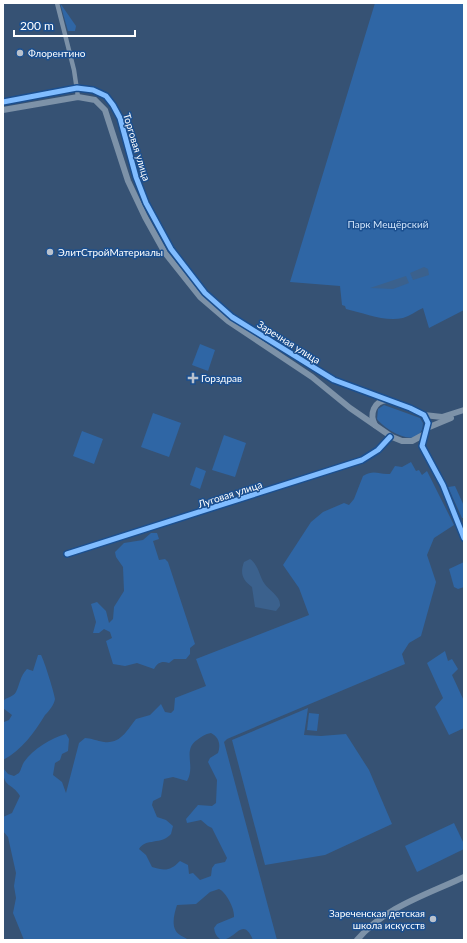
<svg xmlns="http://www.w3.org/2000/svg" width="467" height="943" viewBox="0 0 467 943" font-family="Lato,sans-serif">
	<rect width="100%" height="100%" fill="#365274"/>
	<!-- green -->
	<g fill="#2f66a5" fill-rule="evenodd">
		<polygon points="60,3 76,26 75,31 68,31"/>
		<path d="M 375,3 L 464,3 L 464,310 L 429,328 L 423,308 C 416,311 410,316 403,318 C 384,322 364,313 346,309 L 345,306 L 342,305 L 340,286 L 290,282 Z"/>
		<polygon points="200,344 215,350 208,371 192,365"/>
		<path d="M 384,405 L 420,418 L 423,423 C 422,452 386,431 377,419 L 378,409 Z"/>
		<polygon points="153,413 181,423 169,457 141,447"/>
		<polygon points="82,431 103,439 94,464 73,456"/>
		<polygon points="224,435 246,443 235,477 212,470"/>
		<path d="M 411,462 L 416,471 L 419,470 L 422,475 L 427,471 L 454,525 L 434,538 L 427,555 L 436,582 L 421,636 L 409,643 L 402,654 L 405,664 L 227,739 L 224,742 L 277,940 L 253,940 C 242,914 235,943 220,939 C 216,936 215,933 214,928 L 217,924 L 234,917 C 235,909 226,892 219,889 L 210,892 L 196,904 L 177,905 C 174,914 170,929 180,935 C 183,937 185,937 188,940 L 24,940 L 13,913 L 16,898 L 14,886 L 16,873 L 8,837 L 3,831 L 3,817 L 12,813 L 20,796 C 12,782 3,789 3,768 L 8,774 L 14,776 L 19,773 C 21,770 22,765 24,762 C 33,749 51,738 66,734 L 69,739 L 68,751 L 62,754 L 60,760 L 55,763 L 53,775 L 62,782 L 66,793 L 79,743 L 85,738 C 91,738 97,741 104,742 C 121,744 127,730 136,719 L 150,715 L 161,704 L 165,712 L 171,713 L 174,710 L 175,698 L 206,686 L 196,659 L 309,615 L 299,588 L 283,565 L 311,522 L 323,512 L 344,503 L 349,505 L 354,499 L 363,476 C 375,469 378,475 390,474 L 395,466 L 402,467 ZM 211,733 C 219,737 221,745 218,753 L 210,758 L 208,762 L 217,780 L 216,803 L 212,806 L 198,805 L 186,819 L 187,823 L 201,820 L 208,826 L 212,828 L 227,858 L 225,862 L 215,864 L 212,868 L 211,876 L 200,880 L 193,873 L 189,874 L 188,865 L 180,861 C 170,871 165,871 152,867 L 146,855 L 139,849 C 145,838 162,845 171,834 L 173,826 L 166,820 L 157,817 L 152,805 L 153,801 L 161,797 L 164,779 L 173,777 L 187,781 C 196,766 182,750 197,740 C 201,737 205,734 211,733 Z"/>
		<polygon points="196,467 206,471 200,489 190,485"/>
		<polygon points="455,486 464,506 464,518 462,518 448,487"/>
		<path d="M 151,533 L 157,533 L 159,539 L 153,541 L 159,560 L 165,559 L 168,562 L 195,644 L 190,648 L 190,654 L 186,659 L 174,659 L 169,663 C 162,661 158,662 154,669 L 137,663 L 125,666 L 113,664 L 106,641 L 112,638 L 110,632 L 104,629 L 99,633 L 93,633 L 96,622 L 91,604 L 97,602 L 106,611 L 109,623 L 113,619 L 114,607 L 124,591 L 123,567 L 116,557 L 115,552 L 124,543 L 143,540 Z"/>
		<polygon points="464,562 464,587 458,589 454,587 449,569"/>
		<polygon points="445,651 448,661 452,659 458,669 452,675 464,701 464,728 449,735 435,707 443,698 427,663"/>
		<path d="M 38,655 L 41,655 C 44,660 55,695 55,699 C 54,705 49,711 45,715 C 34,733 22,750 3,760 L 3,716 L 4,722 L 9,720 L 12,715 L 3,708 L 3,701 C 7,697 13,697 16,692 C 20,684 20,676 27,669 L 33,671 Z"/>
		<polygon points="308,708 304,735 321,736 346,734 369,770 392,824 325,855 265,865 232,740"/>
		<polygon points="309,713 319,714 317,731 307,730"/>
		<polygon points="454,823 464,844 464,849 417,872 405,846"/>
	</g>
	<!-- water -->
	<g fill="#3b618d">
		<polygon points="424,267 428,269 429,275 413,280 410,273"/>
		<polygon points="406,276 409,283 393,289 370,288"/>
		<path d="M 250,559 C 258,564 260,577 264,583 C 269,591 281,596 280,606 L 276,611 L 255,607 L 252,587 C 242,580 240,573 244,562 Z"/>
	</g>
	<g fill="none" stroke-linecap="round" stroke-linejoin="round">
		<!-- minor -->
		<g stroke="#7d92a8" stroke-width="4.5">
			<polyline points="57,3 74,70 78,97"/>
			<polyline points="67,554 362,460 378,450 390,437"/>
		</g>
		<!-- tertiary -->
		<g stroke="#7d92a8" stroke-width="6">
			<polyline points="3,102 77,88 93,90 106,96 113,105 120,118 136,177 146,203 171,249 205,293 232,317 334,380 410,408 424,415 428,423 422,446 443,485 464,538"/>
			<polyline points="3,110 78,97 95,100 105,110 128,181 145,217 165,253 200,297 228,321 312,377 350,408 392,437 402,441 412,441 423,435"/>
			<polyline points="424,415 442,417 464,410"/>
			<path d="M 375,425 C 369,414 374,401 387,400"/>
			<polyline points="427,428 451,418"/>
			<path d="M 357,940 C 385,907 426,895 464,877"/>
		</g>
		<!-- cycleway casing -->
		<g stroke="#1b4f8f" stroke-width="8">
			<g id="cycleway">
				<polyline points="3,102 77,88 93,90 106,96 113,105 120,118 136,177 146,203 171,249 205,293 232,317 334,380 410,408 424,415 428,423 422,446 443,485 464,538"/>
				<polyline points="67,554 362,460 378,450 390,437"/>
			</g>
		</g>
		<!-- cycleway -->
		<use href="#cycleway" stroke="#80bcff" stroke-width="5"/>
	</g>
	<!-- markers -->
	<g fill="#b9c2ce" stroke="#1b4f8f" stroke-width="1.5">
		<circle cx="20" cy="53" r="4"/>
		<circle cx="50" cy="252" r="4"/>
		<path d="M191 372h4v4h4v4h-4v4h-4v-4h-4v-4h4z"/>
		<circle cx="433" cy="919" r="4"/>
	</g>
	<g text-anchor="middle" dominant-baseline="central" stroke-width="3" stroke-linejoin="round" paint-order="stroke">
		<!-- poi labels -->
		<g font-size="10" fill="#fff" stroke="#1b4f8f" text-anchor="start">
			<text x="28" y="53">Флорентино</text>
			<text x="58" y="252">ЭлитСтройМатериалы</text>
			<text x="201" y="378">Горздрав</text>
			<text x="425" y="913" text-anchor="end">Зареченская детская<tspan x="425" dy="12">школа искусств</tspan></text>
		</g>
		<!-- street labels -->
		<g font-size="10" fill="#fff" stroke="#1b4f8f">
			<text transform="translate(137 147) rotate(73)">Торговая улица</text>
			<text transform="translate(289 342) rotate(32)">Заречная улица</text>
			<text transform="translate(230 494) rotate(-18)">Луговая улица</text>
		</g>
		<!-- park labels -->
		<g font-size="10" fill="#cfe3fa" stroke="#1b4f8f">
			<text x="388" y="224">Парк Мещёрский</text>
		</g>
	</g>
	<!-- border -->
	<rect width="467" height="943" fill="none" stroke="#ffffff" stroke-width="8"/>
	<!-- scale -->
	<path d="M14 30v6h121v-6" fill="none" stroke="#ffffff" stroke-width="2"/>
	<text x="20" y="30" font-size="12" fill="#ffffff" stroke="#1b4f8f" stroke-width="3" paint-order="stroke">200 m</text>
</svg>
